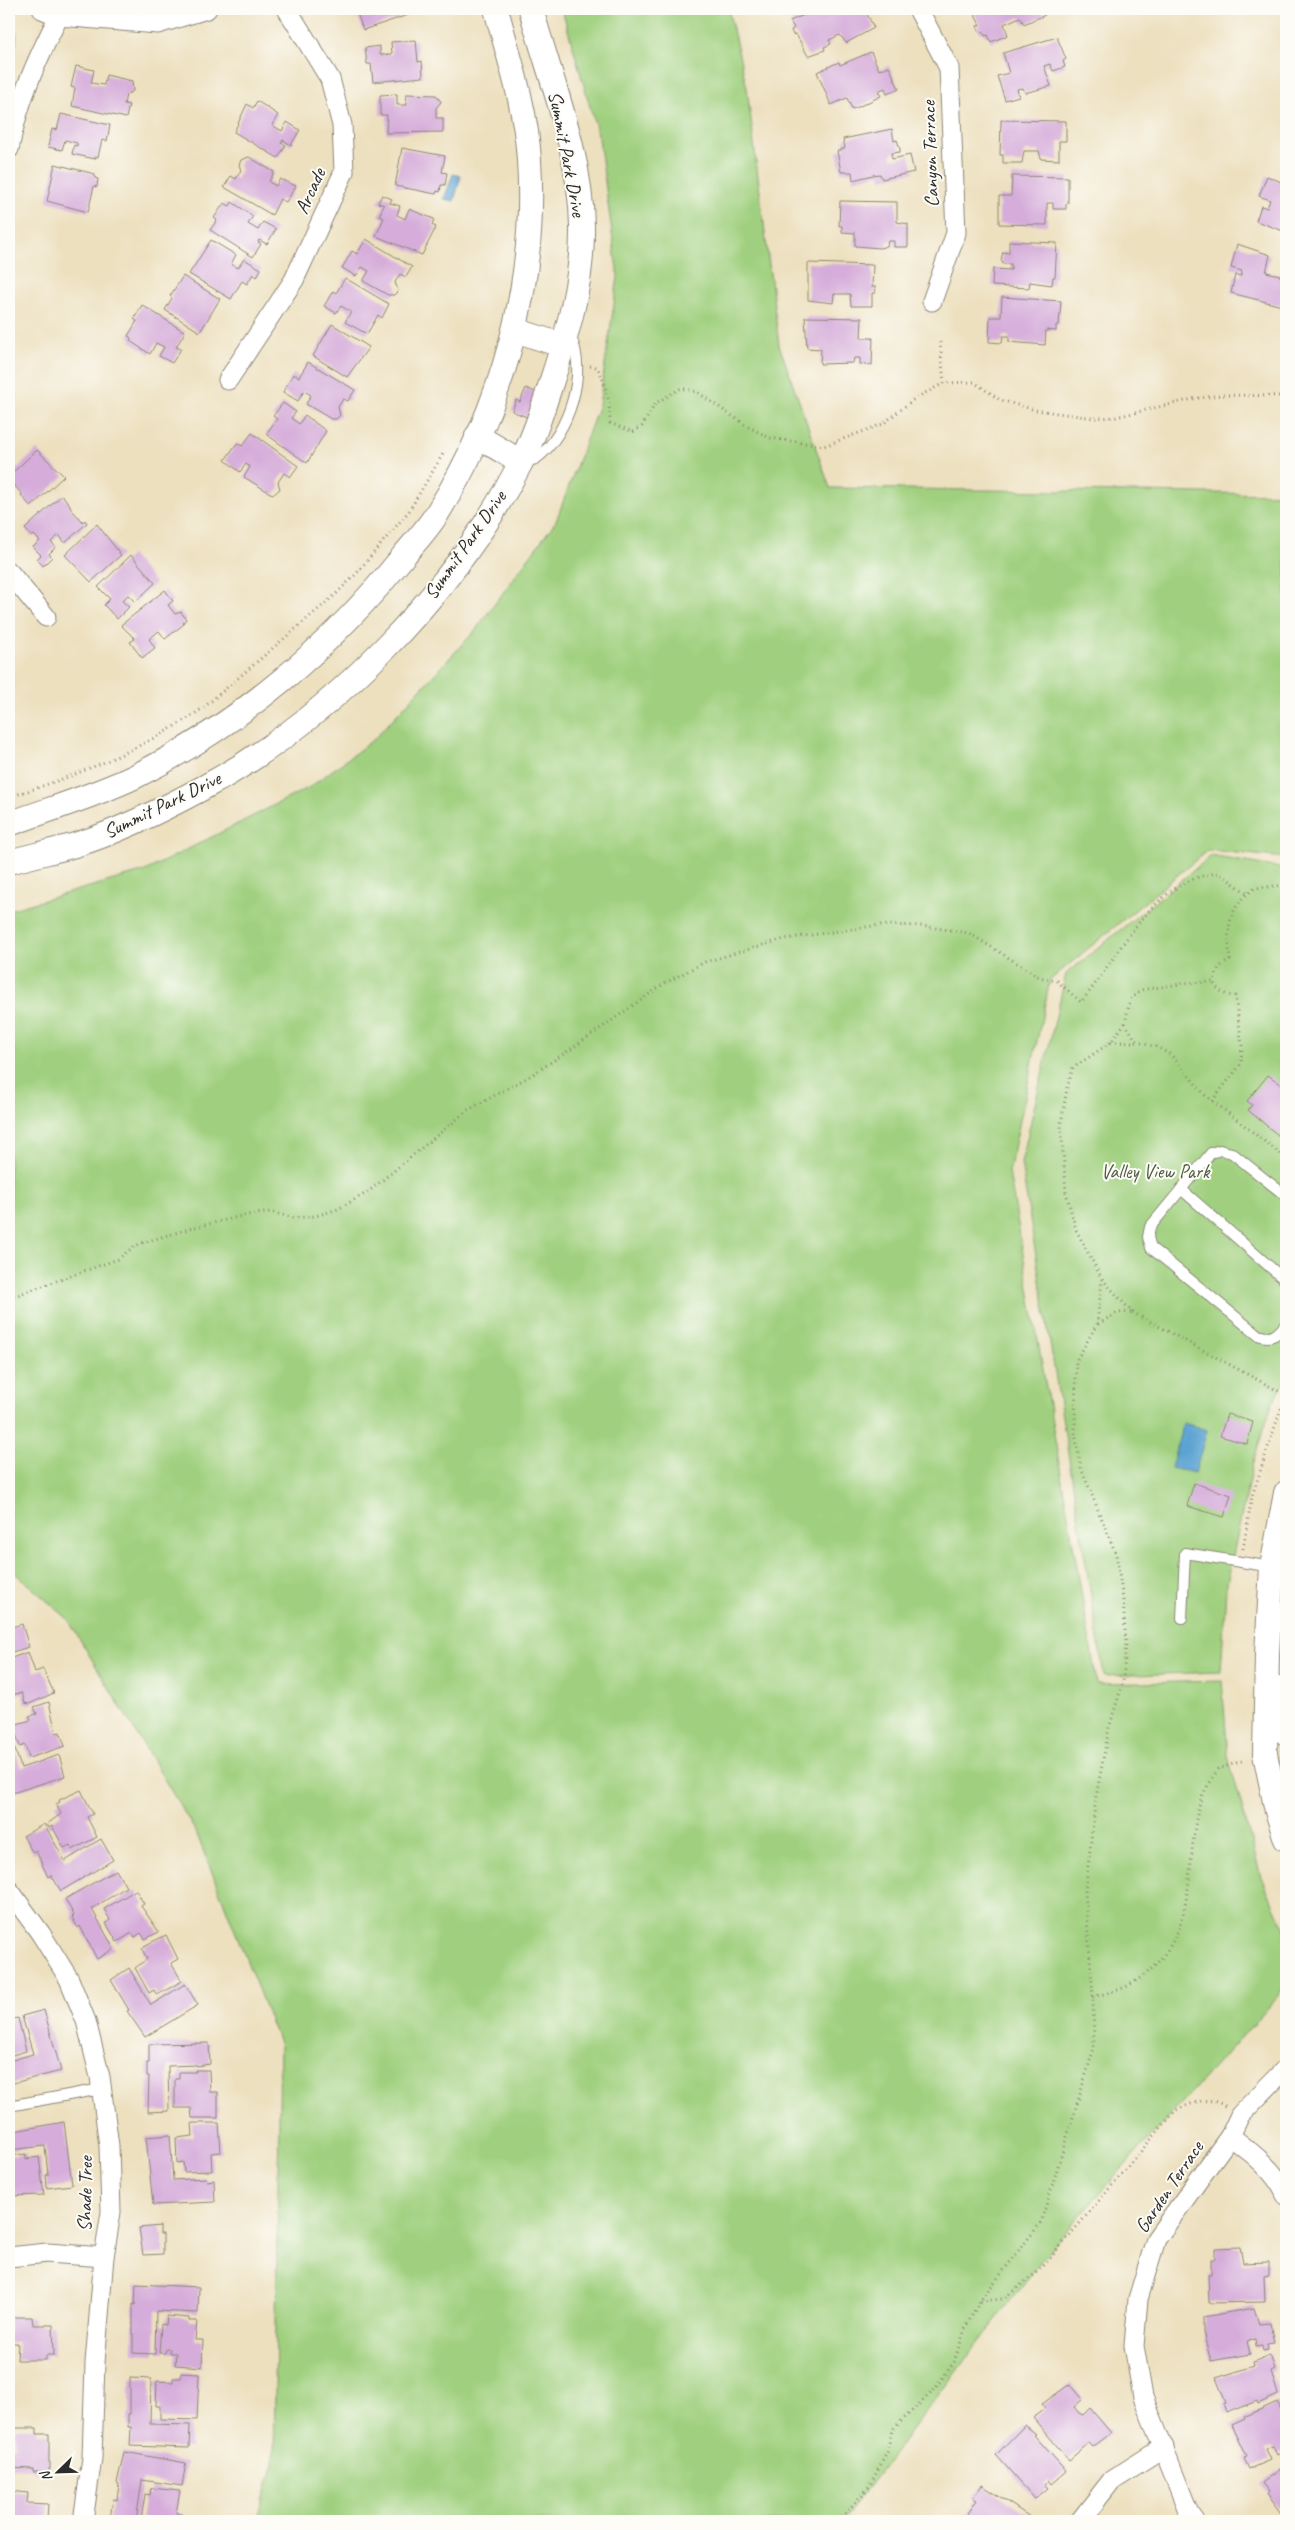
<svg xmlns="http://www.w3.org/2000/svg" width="1295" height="2530" viewBox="0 0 1295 2530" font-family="Caveat,sans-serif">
	<rect width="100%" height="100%" fill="#fdfcf7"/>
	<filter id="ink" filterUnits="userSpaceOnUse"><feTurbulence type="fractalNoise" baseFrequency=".02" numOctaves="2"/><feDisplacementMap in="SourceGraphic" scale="10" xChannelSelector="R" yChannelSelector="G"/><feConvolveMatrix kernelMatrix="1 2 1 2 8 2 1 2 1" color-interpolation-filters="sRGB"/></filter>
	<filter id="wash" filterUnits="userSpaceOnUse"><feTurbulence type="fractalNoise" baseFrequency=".0096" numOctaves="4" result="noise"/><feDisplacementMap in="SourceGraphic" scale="20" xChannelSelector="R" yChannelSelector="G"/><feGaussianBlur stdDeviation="1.12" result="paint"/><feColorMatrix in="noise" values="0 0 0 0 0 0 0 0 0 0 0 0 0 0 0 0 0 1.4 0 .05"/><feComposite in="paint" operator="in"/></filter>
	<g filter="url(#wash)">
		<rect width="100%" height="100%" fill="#ede0bf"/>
		<!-- green -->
		<g fill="#a0d07f" stroke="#667e55">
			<polygon points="562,9 728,9 747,88 779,345 830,488 1286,494 1286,858 1208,850 1050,980 1009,1172 1097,1684 1222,1681 1228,1756 1261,1877 1286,1932 1286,1988 1054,2244 842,2521 257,2521 274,2463 280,2045 196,1832 67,1618 9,1568 9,910 145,871 310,787 374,739 474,632 556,521 599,405 618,277 599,138"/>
			<path d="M 9,25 C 19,30 17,39 15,49 L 9,51 Z"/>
			<polygon points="1211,856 1286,869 1286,1380 1272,1404 1252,1466 1226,1588 1221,1672 1104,1676 1021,1163 1066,974"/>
		</g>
		<!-- water -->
		<g fill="#5ba3d2" stroke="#43677e">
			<polygon points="453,174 461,176 454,201 444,199"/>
			<polygon points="1183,1423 1207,1430 1195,1473 1171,1468"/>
		</g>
		<g id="blocks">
			<!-- building -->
			<g fill="#d6adda">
				<polygon points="351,9 413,9 414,13 363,30 357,13 353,14"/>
				<polygon points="818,9 856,9 862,14 866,12 874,28 846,43 840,35 829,40 831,44 824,47 825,50 808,56 796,34 793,35 791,30 794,28 790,21"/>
				<polygon points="972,9 1042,9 1045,15 1024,24 1020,17 1004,24 1008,35 991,42 988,35 985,36 983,32 980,33 977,26 980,25"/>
				<polygon points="1057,37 1066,59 1063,61 1065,67 1053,71 1050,64 1044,66 1051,86 1025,93 1023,88 1017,89 1019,96 1005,100 997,76 1009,73 1003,53"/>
				<polygon points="416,40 418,62 422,61 423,77 373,82 371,64 367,64 365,48 380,46 380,55 392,54 391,42"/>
				<polygon points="871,52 879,70 889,66 899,89 887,94 885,88 878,91 881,96 856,108 852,109 847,98 831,105 817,72 839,62 840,65"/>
				<polygon points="76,66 94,70 91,83 104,85 106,75 132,81 133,91 126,95 124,104 129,105 126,118 72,106 75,88 71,87"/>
				<polygon points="397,94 397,105 407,105 406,94 436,95 441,102 436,108 436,118 443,118 443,132 386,133 387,115 380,115 380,95"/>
				<polygon points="257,101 278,115 272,125 282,131 287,122 300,130 291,145 283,140 281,143 286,145 278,158 234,132 247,104 253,108"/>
				<polygon points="61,114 110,125 107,141 102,140 98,157 95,157 95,159 72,154 74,145 77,146 77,143 65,140 62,150 48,147 52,129 57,130"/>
				<polygon points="1001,120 1066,121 1066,141 1059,141 1059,160 1041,159 1039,151 1024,151 1022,163 1003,163 1003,155 1000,155"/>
				<polygon points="892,129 894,141 897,140 900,149 900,152 891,153 892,159 910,155 914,172 882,179 880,174 873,175 853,180 852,172 841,172 837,151 845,148 843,139"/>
				<polygon points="402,148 445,156 442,172 447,173 445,185 441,185 440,192 437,191 436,194 395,186"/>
				<polygon points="249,157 274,172 269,182 276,186 280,179 296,186 286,202 280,199 272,215 224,187 231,176 236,179 241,170 239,165 241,160"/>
				<polygon points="55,164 95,174 95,178 98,179 97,187 94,186 88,212 47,201"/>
				<polygon points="1012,176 1068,177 1068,203 1066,204 1066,209 1053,209 1053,203 1047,203 1047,225 999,224 999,196 1011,196"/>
				<polygon points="1267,176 1286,184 1286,232 1256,221 1261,206 1267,208 1270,200 1259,196"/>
				<polygon points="382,195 392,199 390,203 400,206 397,215 405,219 409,209 434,219 432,225 436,227 422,255 376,236 384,218 379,216 384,205 378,203"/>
				<polygon points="840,201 897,202 897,222 908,224 908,247 894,247 894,241 888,241 887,246 880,248 855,246 855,233 842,232 842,226 839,226"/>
				<polygon points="232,202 253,216 248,224 258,230 263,222 276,229 267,244 259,240 258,242 261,244 253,257 210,230 217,220 214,218 224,203 230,206"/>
				<polygon points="366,239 412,267 406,277 400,274 395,282 398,291 394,295 388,295 363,281 369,271 362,267 356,276 342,268 352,251 357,254"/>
				<polygon points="211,240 236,255 231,264 238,268 244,259 261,269 257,277 253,274 247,284 242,281 231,299 189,274"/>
				<polygon points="1009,241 1057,243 1055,277 1053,277 1052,285 1030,282 1029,288 992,286 993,269 1011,270 1011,264 1003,264 1001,260 1003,252 1009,253"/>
				<polygon points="1237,244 1270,255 1266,272 1280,275 1280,277 1286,276 1286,307 1231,293 1235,275 1241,276 1242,271 1231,268"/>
				<polygon points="808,263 873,265 872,287 876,287 875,293 872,293 872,306 851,306 850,294 834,294 833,303 808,300"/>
				<polygon points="183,276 220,299 200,332 165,310 172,298 170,296"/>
				<polygon points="345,278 389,304 382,318 378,315 367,334 345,322 351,312 341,306 336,313 324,306 333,291 336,293"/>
				<polygon points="1002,297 1061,301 1059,325 1056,325 1056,331 1046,330 1045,345 1009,342 1009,336 1003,336 1002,343 989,342 990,317 1001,317"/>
				<polygon points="142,305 185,332 176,347 181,349 172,363 159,356 164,347 156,343 150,354 130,341 131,338 128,336 137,321 134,319"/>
				<polygon points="805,317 862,318 861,338 873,338 872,365 860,364 860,358 854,358 853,363 820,364 821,349 807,348"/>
				<polygon points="332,324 369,347 347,377 313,356"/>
				<polygon points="308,362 355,390 348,401 343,399 338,407 340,415 336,419 331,419 306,404 311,395 304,391 298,401 283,392 293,374 299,377"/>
				<polygon points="526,388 540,394 529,418 512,411 516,400 520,402"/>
				<polygon points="283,403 296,412 291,418 299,424 305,415 326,431 307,463 266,434 277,419 273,416"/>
				<polygon points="252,433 298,466 290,477 284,473 278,482 280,489 274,494 270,493 244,477 250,467 246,464 240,472 225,460 237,443 242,446"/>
				<polygon points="37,450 64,476 31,507 21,495 22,494 10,481 9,482 9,476"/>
				<polygon points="62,495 70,505 71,509 83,522 85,520 87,523 65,543 59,535 51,542 56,547 49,554 52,557 43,566 37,559 41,555 33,547 40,541 34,535 32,537 25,529"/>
				<polygon points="97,524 121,555 91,582 65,555"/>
				<polygon points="131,555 155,583 135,602 128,595 122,601 129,607 117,619 104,605 110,599 98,587"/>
				<polygon points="165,590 173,601 168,605 175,614 181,612 186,619 183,623 184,624 165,639 159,631 149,639 155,648 142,658 130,642 135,639 121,625"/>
				<polygon points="1268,1075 1286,1088 1286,1133 1283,1131 1279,1136 1248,1110 1252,1105 1247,1101"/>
				<polygon points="1227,1414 1253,1422 1247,1444 1220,1436"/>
				<polygon points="1194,1483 1231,1495 1224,1517 1187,1506"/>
				<polygon points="22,1624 29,1647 9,1653 9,1628"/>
				<polygon points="28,1652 35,1672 43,1669 54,1693 29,1704 25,1703 22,1693 9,1695 9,1659"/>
				<polygon points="49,1702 56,1733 60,1732 65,1746 29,1758 25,1745 20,1747 13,1725 31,1720 29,1716 37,1714 34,1707"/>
				<polygon points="9,1730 21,1768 59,1755 65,1776 9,1794"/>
				<polygon points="81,1790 93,1814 87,1817 97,1837 72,1850 70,1845 64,1848 52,1826 49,1828 47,1824 61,1814 56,1804 60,1802 59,1800"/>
				<polygon points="44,1824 65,1861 101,1839 113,1860 61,1891 51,1875 48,1877 36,1851 33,1853 23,1836"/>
				<polygon points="116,1870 126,1887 92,1909 114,1949 97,1959 80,1926 78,1928 72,1917 74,1915 65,1899"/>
				<polygon points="136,1890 144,1904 141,1906 159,1932 145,1939 141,1933 135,1937 132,1933 117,1942 106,1923 110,1920 104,1909"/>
				<polygon points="166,1935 178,1959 171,1963 182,1981 157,1995 154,1990 149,1993 135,1968 147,1959 142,1949 145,1947 144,1946"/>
				<polygon points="129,1968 151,2005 185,1984 198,2005 145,2037 127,2011 129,2010 111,1980"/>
				<polygon points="9,1969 14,1984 9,1986"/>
				<polygon points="44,2010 61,2071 9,2084 9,2061 33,2054 22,2016"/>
				<polygon points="18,2018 26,2051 9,2056 9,2020"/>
				<polygon points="209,2043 210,2064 197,2066 197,2065 168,2066 169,2111 148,2112 149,2076 147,2076 147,2063 149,2063 149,2044"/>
				<polygon points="195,2070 209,2070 210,2092 218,2092 218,2118 192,2118 191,2108 175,2108 175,2079 179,2079 179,2072 196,2072"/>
				<polygon points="64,2122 72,2185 47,2188 46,2175 48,2175 45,2146 9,2150 9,2132"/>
				<polygon points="192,2123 219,2123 221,2152 211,2153 212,2171 184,2172 183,2162 177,2163 176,2138 193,2136"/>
				<polygon points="170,2135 173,2180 206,2178 207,2181 214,2180 215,2202 153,2205 146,2137"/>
				<polygon points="26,2154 26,2159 39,2157 44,2195 9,2196 9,2156"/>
				<polygon points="160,2226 160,2234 163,2234 163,2254 143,2255 139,2228"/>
				<polygon points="1240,2247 1243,2263 1269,2262 1269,2275 1264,2276 1265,2302 1209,2303 1208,2275 1211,2275 1211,2259 1215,2259 1215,2248"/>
				<polygon points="136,2284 199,2287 198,2313 156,2311 155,2354 133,2353 133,2304 135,2305"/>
				<polygon points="1254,2308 1259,2324 1270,2323 1274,2343 1267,2344 1268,2350 1263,2351 1262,2346 1256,2347 1255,2340 1247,2341 1250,2354 1211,2361 1203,2332 1203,2317"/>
				<polygon points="167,2316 189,2318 189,2321 197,2321 195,2340 203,2340 202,2367 175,2365 176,2353 169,2353 170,2349 166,2349 165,2353 159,2353 161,2324 166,2325"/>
				<polygon points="9,2317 32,2317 33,2325 53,2325 54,2355 46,2355 46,2360 17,2360 18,2343 9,2343"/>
				<polygon points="1270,2355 1275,2369 1271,2371 1278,2395 1258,2404 1257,2401 1226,2413 1223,2404 1226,2403 1216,2378 1254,2366 1253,2362"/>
				<polygon points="181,2373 199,2374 197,2420 160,2419 160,2406 156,2406 157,2381 173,2382 173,2378 181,2378"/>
				<polygon points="130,2378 151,2379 150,2424 190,2425 189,2448 130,2446 131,2427 128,2427 128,2414 130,2414"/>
				<polygon points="1070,2384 1083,2399 1074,2407 1079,2413 1083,2415 1090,2408 1111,2433 1093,2447 1089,2443 1069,2460 1033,2418 1045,2408 1042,2404"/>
				<polygon points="1277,2402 1286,2418 1286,2450 1277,2455 1273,2446 1265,2449 1270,2460 1249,2469 1244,2458 1247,2457 1232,2425 1245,2419 1244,2417"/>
				<polygon points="1025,2425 1036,2434 1034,2435 1066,2471 1051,2484 1048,2480 1044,2484 1048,2488 1035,2499 996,2455"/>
				<polygon points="15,2428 37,2428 37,2434 49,2434 49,2472 33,2472 33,2469 9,2468 9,2451 10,2446 15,2446"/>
				<polygon points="124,2452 186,2463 182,2486 142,2480 136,2521 110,2519 113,2499 117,2500 119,2484 117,2483"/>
				<polygon points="1286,2465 1286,2515 1284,2517 1267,2494 1269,2492 1262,2483"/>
				<polygon points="982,2485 1033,2519 1031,2521 968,2521 971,2517 967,2515 977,2500 973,2498"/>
				<polygon points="151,2488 180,2491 176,2513 185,2515 184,2521 141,2521 145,2494 150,2495"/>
				<polygon points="9,2491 28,2493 27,2503 48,2504 47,2521 9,2521"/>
			</g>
		</g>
	</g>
	<g filter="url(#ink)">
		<use href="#blocks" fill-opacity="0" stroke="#8c8675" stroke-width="1"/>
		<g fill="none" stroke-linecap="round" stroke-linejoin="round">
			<!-- service casing -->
			<g stroke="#8c8675" stroke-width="12">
				<g id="service">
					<path d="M 522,462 C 527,461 533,461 537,458 C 568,435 589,371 570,336"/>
					<polyline points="1181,1189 1286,1281"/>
					<path d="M 1286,1196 L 1232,1153 L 1220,1150 L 1211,1153 L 1150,1227 L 1148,1237 L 1151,1248 L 1258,1335 C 1272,1340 1277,1335 1286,1324"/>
					<polyline points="1182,1618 1185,1553 1272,1567"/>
					<polyline points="9,2106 101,2089"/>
				</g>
			</g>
			<!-- minor casing -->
			<g stroke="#8c8675" stroke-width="21">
				<g id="minor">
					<polyline points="42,9 59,16 158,24 207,9"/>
					<polyline points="918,9 949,68 956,233 932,301"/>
					<path d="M 9,149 C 18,101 37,59 59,16"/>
					<polyline points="228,380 294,280 344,172 342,125 330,79 287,9"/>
					<polyline points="9,572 46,617"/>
					<polyline points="9,1890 41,1934 69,1979 86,2021 100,2077 109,2146 111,2212 104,2257 95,2363 92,2458 83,2521"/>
					<path d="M 1230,2136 C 1251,2152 1276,2171 1286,2195"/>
					<polyline points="9,2257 47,2253 104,2257"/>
					<polyline points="1080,2521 1112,2480 1164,2447"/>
					<polyline points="1195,2521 1189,2513 1143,2397 1134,2346 1138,2299 1156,2239 1230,2136 1240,2115 1286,2068"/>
				</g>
			</g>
			<!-- tertiary casing -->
			<g stroke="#8c8675" stroke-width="26">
				<g id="tertiary">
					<polyline points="515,330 564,346"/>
					<polyline points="477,436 521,462"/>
					<path d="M 9,824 C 50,809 94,796 134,777 C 239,725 332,646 405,554 C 416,541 429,527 438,512 C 503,408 537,283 529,160 C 526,108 509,58 496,9"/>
					<path d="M 9,862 C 31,856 53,851 75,845 C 118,832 162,810 201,789 C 328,722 456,591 521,462 C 535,435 544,405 553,377 C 569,328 583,278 582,226 C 581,152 550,79 531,9"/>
					<polyline points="1286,1493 1272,1567 1267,1654 1265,1754 1277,1811 1286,1839"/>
					<polyline points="1275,1688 1286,1733"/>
				</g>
			</g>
			<!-- path -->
			<g stroke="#8c8675" stroke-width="3" stroke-dasharray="1 4" stroke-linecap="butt">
				<polyline points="940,342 944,383"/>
				<path d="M 590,366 L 597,367 C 607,386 610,402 610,423 L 633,432 L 642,426 L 656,403 L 681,388 L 697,392 L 747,426 L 770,438 L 824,446 L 883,424 L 914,399 L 944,383 L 974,382 L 1000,400 L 1035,410 L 1094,418 L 1116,417 L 1193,399 L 1221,395 L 1286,396"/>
				<path d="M 9,797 C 76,776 144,749 203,708 L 335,595 L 355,575 L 409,511 L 443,454"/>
				<polyline points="1125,1023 1137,1042"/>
				<polyline points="1111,1042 1137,1042 1157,1047 1171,1055 1205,1095 1286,1158"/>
				<path d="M 1212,1101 L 1241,1064 L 1242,1045 L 1235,996 C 1224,995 1219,992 1213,982"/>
				<polyline points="1102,1279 1132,1312 1286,1395"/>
				<path d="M 9,1298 L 118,1259 L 135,1246 L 148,1241 L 192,1228 L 246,1215 L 271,1212 L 294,1218 L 316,1216 L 338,1209 L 368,1192 L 468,1110 L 530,1076 L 574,1047 L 665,983 L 705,962 L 784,939 L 880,925 L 923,926 L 969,933 L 1039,977 L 1057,981 L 1081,1002 C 1120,956 1151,879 1219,873 L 1248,894"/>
				<polyline points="1098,1324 1117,1313 1133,1312"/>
				<polyline points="1243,1549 1252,1496 1280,1411 1286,1400"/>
				<path d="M 1093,1997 C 1105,1993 1119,1991 1129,1985 C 1203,1942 1182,1871 1200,1802 C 1203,1791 1213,1779 1218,1769 L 1245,1760"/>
				<path d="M 1225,2106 C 1208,2095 1193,2103 1176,2110 L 1040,2270 L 1003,2299 L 980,2301 L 1041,2222 L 1094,2048 L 1093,1997 L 1085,1893 L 1096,1797 L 1109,1728 L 1123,1682 L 1126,1644 L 1123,1599 L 1116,1554 L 1081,1468 L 1075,1433 L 1076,1361 L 1097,1324 L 1102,1279 L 1076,1230 L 1066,1192 L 1061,1124 L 1067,1088 L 1073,1068 L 1111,1042 L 1125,1023 L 1130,1000 L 1141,990 L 1187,983 L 1213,982 L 1219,967 L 1230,960 C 1227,928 1226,909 1255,888 L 1286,885"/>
				<polyline points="838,2521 868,2488 878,2470 887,2452 892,2430 934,2390 954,2362 966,2326 980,2301"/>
			</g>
			<!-- service -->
			<use href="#service" stroke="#fff" stroke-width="10"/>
			<!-- minor -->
			<use href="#minor" stroke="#fff" stroke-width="19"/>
			<!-- tertiary -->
			<use href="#tertiary" stroke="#fff" stroke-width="24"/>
		</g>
	</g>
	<g text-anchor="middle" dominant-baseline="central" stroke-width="4" stroke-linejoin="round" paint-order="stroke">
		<!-- street labels -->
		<g font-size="20" fill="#2b2b2b" stroke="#fdfcf7">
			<text transform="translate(567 154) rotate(79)">Summit Park Drive</text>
			<text transform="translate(930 154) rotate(-92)">Canyon Terrace</text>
			<text transform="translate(310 191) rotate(-66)">Arcade</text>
			<text transform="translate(465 545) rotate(-55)">Summit Park Drive</text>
			<text transform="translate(162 805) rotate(-26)">Summit Park Drive</text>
			<text transform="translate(1169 2187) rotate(-56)">Garden Terrace</text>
			<text transform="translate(85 2194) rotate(-89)">Shade Tree</text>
		</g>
		<!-- park labels -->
		<g font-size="20" fill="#4e5d44" stroke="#fdfcf7">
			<text x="1155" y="1171">Valley View Park</text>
		</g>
	</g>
	<!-- margin -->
	<rect width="1295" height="2530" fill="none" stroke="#fdfcf7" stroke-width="30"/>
	<!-- north arrow -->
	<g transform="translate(58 2472) rotate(247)" stroke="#fdfcf7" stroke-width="4" paint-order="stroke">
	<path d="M0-4L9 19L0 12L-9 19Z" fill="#2b2b2b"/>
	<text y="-8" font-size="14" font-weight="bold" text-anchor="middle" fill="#2b2b2b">N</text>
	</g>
</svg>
